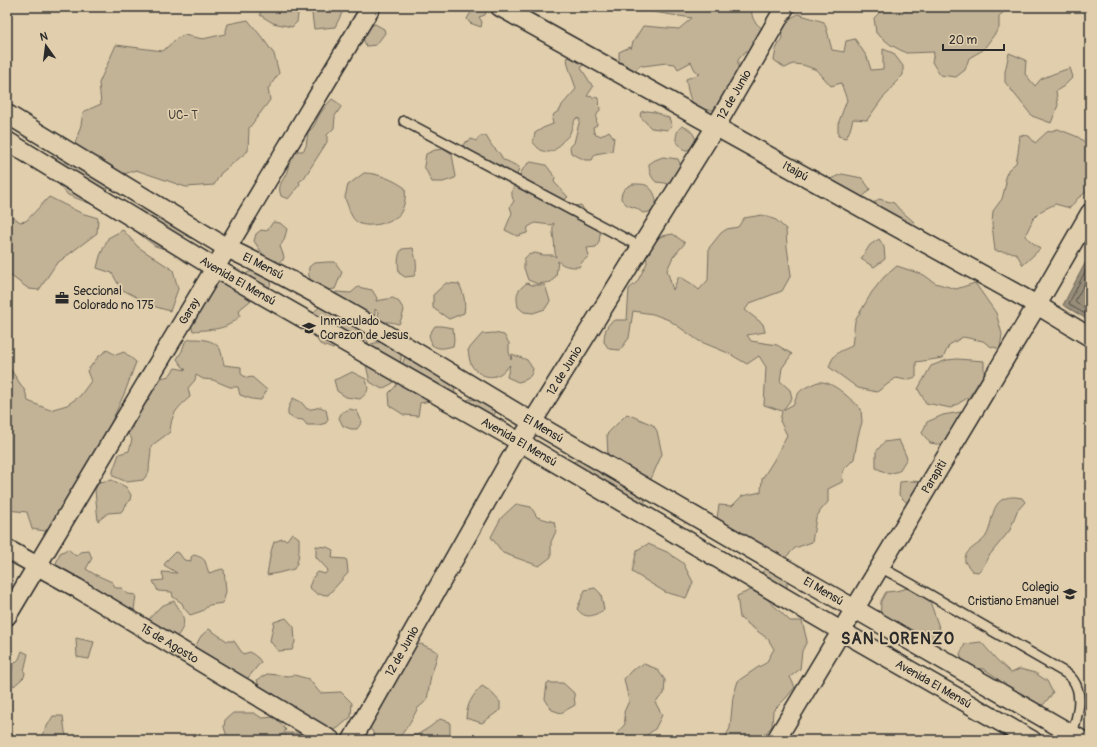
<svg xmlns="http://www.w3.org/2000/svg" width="1097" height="747" viewBox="0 0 1097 747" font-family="Pangolin,sans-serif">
	<rect width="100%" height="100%" fill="#e0ceac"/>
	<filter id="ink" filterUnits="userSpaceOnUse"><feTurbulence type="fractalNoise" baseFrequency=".025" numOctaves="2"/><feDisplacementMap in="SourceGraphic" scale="8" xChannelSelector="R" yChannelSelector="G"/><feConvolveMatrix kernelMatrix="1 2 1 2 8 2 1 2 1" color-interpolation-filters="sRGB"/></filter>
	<g filter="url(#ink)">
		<!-- green -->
		<g fill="#c2b397" stroke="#766f61">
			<polygon points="261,7 301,7 298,14 297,22 292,27 273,23 260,15"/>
			<polygon points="311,7 345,7 335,27 314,29"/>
			<polygon points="469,7 487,7 485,15 479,17 482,22 481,27 470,23 467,19 471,12"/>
			<path d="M 624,7 L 751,7 C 752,20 754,23 765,30 L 754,46 L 745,52 L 738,60 L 738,76 L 723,99 L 713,110 C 691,111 689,98 686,79 L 700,74 L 695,70 L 691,62 L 678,69 L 675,64 L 666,63 L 643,66 L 640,65 L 638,68 L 633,72 L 619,66 L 619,52 L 630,47 L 631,49 L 633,42 L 643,26 L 679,29 L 692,18 L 647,11 L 638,9 L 625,9 Z"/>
			<polygon points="885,7 1010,7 999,16 999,28 983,50 969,58 965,70 956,77 940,75 932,62 934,52 906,53 891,45 876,33 874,18"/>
			<path d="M 798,14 L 824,22 C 828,31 829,40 832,50 L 844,52 L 846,41 L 855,39 L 867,57 L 871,70 L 883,69 L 883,49 L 893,53 L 903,66 L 903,75 L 895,83 L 891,90 L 882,99 L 867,120 L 853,119 L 850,130 L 846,138 L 838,136 L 838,124 L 847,100 L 841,83 L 831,86 L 817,70 L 803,65 L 793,64 L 785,68 L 774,60 L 776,49 L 782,38 L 779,25 Z"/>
			<polygon points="248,20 264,40 274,54 279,73 268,89 270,100 249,128 248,151 221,173 214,185 186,187 136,170 104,181 109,186 107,191 94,205 68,195 48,172 51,157 68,150 72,153 81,125 83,112 101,104 99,83 116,45 163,51 176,39 184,35 203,39 225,34 228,24"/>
			<polygon points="375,24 384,29 385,33 376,45 366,46 363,38 366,28"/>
			<polygon points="1009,53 1026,60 1025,74 1035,86 1041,79 1053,74 1070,68 1073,77 1064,86 1056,91 1058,105 1051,123 1032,116 1005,82 1005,72"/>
			<path d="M 576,55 L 584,63 L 581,68 L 593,87 L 587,96 L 599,98 L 600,110 C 596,115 596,118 597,125 L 593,127 L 594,133 L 601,136 L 609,131 L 614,138 L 612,151 L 595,154 L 592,160 L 585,160 L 571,153 L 570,147 L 574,143 L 580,119 L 576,118 C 573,123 572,128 570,133 C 568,138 564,139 561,143 C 557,148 562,144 557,148 C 548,156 539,151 533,142 L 535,133 L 543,128 L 553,124 L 552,119 L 554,114 L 560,110 L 562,105 L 576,89 C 573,78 568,69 567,58 Z"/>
			<path d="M 332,99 L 338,103 L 341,107 L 335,116 L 334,128 L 327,135 L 327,142 L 304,178 L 299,182 L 300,184 L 288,199 L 281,196 C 276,183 286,179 288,168 C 288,165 288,163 288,161 L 296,151 L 303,151 L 306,146 L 308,132 C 316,126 315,122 320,114 C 324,108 328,103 332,99 Z"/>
			<polygon points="647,111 655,112 669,118 672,126 668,130 651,128 640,116 641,112"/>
			<path d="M 682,126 C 690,129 693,132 696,140 L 693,146 L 688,150 L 684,150 L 676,141 C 676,135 677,130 682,126 Z"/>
			<polygon points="1058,129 1078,137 1090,146 1090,174 1089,175 1090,177 1090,189 1077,199 1070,208 1055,204 1041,211 1033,219 1025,236 1040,249 1023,265 1016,253 995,251 992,224 993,211 1002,199 1006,183 1005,177 1009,169 1016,163 1018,153 1020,135 1029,136 1035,143 1047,132"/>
			<polygon points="480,136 486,136 492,146 500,154 503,160 507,161 519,167 517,176 506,172 501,165 492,165 474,160 470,150 463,147 464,143 472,139 476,141"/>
			<polygon points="445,149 452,154 456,177 455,178 443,182 432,182 424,166 426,154 435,150"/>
			<path d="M 663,157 L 678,159 L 682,168 L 672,186 L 665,183 L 656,182 C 651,177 649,172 649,164 L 655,160 Z"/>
			<path d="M 531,162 L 546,165 L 555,177 L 554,182 L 568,197 L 566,198 L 564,208 L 581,205 L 585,212 L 594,217 L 601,227 L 599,242 L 596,247 L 587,248 L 589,256 L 582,262 L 579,267 C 571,267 564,267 558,261 L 556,276 L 551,282 L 538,284 L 528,280 L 524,268 L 524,259 L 528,255 L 535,253 L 543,255 L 553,255 L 556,257 C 554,249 555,246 554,240 C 553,233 552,229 554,223 L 551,225 L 535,223 L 528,227 L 527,233 L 517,236 L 505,230 L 512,213 L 510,207 L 514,201 C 513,199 512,197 512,195 C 511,189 515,185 517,180 C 522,172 522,167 531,162 Z"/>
			<path d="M 364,173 C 378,173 394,180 405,188 C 406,196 405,204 401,212 C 398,218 387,222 380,224 C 362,227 353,225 348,206 C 347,203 345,200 345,197 C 346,193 347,189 348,185 Z"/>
			<polygon points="842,174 862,178 870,189 862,198 850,207 828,180"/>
			<path d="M 633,184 C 637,184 643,184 646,185 C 656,191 657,201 656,211 L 643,213 L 636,208 L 627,205 L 621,199 C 621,190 626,187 633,184 Z"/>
			<polygon points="49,197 81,213 98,218 97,233 56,264 39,290 29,289 7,273 7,214 8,213 20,222 26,221"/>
			<polygon points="879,199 894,203 899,209 914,222 913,230 872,204"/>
			<path d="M 146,205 L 172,212 L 186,234 L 178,241 L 165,249 L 155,246 L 133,229 C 136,216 134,213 146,205 Z"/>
			<path d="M 762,215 L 776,220 L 786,229 L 787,247 L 791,275 L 782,291 L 750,303 L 745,310 L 763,324 L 765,332 L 747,335 L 751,341 L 777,345 L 792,354 L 782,368 L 780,381 L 790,390 L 792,398 L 783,410 L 794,404 C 797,394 799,390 809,386 C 811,385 815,383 818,382 C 833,380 851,400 861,409 L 862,422 L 858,436 L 854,459 L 843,470 L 842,482 L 828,489 L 828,502 L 821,510 L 816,518 L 812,542 L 795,548 L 779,564 L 716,525 L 719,505 L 732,506 L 742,496 L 761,492 L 762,479 L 774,460 L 787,435 L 780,421 L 782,411 L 764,405 L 766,367 L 759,356 L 747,364 L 728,353 L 699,341 L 669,320 L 653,314 L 633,311 L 629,338 L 620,350 L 609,349 L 604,342 C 604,334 606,322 616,320 C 620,320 623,320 627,320 L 629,289 L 637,282 L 647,263 L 646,253 L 652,242 L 662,236 L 673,234 L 685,243 L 673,257 L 667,270 L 673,290 L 679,276 L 692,284 L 699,290 L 708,280 L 709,248 L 721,233 L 727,229 L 738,227 L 744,218 Z"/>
			<polygon points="273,222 280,223 287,229 284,240 280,246 284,257 283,260 275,264 268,262 254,241 256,234 261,230 267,231"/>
			<polygon points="123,230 138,247 173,270 178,289 170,311 156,307 121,289 112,273 97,268 100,256 108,238"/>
			<polygon points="879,239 884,247 885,259 874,267 861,259 870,245"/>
			<path d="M 413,248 C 415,258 419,267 414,276 L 405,277 L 399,273 C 398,264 397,256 402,249 Z"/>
			<path d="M 328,262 L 335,262 L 342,272 L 335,289 L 321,291 C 312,283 307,279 309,267 L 314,263 Z"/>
			<path d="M 897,266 L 924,275 L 935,283 L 956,289 L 975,283 L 996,313 L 1002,334 L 1000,349 L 990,346 L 983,341 L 963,337 L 949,345 L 943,358 L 916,362 L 916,377 L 906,380 L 896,378 L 877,392 L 858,388 L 829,367 C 834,352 839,352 852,346 L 855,321 L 872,292 L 884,277 Z"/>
			<path d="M 260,267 L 272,278 L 269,289 L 256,296 L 239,310 L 240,315 C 228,331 211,329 193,331 L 190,321 L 209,281 L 234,273 L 245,274 Z"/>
			<path d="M 446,283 L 459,284 C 464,294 466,302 464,313 L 449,319 L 433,308 L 433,295 Z"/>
			<path d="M 527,283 L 532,285 L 545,285 L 550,301 L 545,309 L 533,313 L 524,312 L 518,307 C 516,294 516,291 527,283 Z"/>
			<polygon points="358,287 372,290 377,298 376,301 393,298 399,302 404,310 402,317 399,324 390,322 379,322 378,312 375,309 375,315 363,321 364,327 369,346 371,344 383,341 401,353 401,360 393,383 382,389 370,382 365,361 339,343 333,349 320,344 313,333 311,315 323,303 334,300 336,292 351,293"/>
			<path d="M 435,326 L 441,326 L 453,328 L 454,340 L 453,346 C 445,348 439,350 432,345 L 429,335 Z"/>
			<path d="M 494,333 L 504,335 L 509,343 L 509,352 L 510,355 L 511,360 L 512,354 L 527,360 L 533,369 C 531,378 527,380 518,382 L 507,377 L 510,365 C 507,368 504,371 500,374 C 490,380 478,375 472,366 C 469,361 469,355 468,350 L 482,334 Z"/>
			<path d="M 190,339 C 200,339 214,339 220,349 C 222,354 223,360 224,365 L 241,367 L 241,374 L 247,378 L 252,377 L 267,390 L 261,400 L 252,399 L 240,395 L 238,387 L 230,387 L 213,380 L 203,379 L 196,375 L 195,380 L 188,388 L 190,397 C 177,408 171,414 170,432 L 151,446 C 151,455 149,463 149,472 L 143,480 L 127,482 L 113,476 L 113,471 L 119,454 L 129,451 L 132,439 L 128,434 L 133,428 L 128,421 L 139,406 L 147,402 L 153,380 L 169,376 L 175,368 L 186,370 L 182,366 L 177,359 L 182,351 L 185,342 Z"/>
			<polygon points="107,350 116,355 124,352 136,362 125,392 99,449 87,463 51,532 32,529 27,512 7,510 7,364 25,391 28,401 50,410 67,405 80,396 91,381 87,371 98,357"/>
			<polygon points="405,357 416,359 453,381 455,393 445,411 430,401 420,403 418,416 404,415 390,406 389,393 396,386 398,376"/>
			<polygon points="957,359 984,361 984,374 969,397 951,408 926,403 918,389 931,366 947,360"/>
			<path d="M 352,372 L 366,379 C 369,391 369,391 360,399 L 346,397 L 337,391 L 334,380 L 342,377 Z"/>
			<polygon points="293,398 301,402 307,409 312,409 321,407 326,410 328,419 326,423 319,425 307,425 303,420 294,419 288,415 288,409"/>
			<polygon points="470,399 480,400 497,408 493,418 462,402"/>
			<polygon points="350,409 357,411 362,422 357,429 351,429 343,426 339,418 342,412"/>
			<polygon points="961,412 958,429 943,445 930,443 922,433 927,422 943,415"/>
			<polygon points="627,414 653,425 657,431 662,454 650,481 608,459 607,434"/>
			<polygon points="899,440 907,458 899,471 889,474 876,468 876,452 884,442"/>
			<polygon points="589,458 644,490 645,504 633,511 569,480 572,462"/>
			<polygon points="112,480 126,487 131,495 130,500 121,512 108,513 98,521 95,490 99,482"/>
			<polygon points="911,481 923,482 909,505 899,495 900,482"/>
			<path d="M 1015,497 L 1022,498 L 1025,502 L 1017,511 L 1010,530 L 988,557 L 983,567 L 978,572 L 972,571 L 965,562 C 963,549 980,546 986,536 C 993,525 990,503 1006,498 C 1009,497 1012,497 1015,497 Z"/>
			<polygon points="516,504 531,507 537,517 554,522 556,531 551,542 551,557 539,566 503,553 491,537 501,518"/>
			<path d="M 292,533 L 299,538 C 299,548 300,560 294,569 L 278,573 L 267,575 C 269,564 270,552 274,542 L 282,539 L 287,540 Z"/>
			<polygon points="648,544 667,552 683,563 693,582 686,598 665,592 632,572 637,550"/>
			<polygon points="316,546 327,547 333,550 332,558 346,559 347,562 348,573 328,595 317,594 309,587 313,577 318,572 325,574 328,570 316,557"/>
			<polygon points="68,549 76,556 80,552 89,551 92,558 86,569 94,574 112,582 116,588 122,588 128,594 136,595 134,610 123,609 55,566 60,553"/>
			<path d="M 175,552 L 179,553 L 184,560 L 191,561 L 191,557 L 194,555 C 208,559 204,561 209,573 L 222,569 L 224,570 L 226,591 L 223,603 L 209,605 L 202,611 L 190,615 L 184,608 L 182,603 L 173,597 L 172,592 L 158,591 L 153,581 L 164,580 L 162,572 L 177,573 L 164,565 L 168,559 Z"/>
			<polygon points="767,568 787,577 787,588 779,596 757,582 762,572"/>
			<polygon points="912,587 928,596 940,630 928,642 898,622 880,623 881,601 886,592 896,591"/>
			<path d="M 595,588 L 601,594 L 604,610 C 593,616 586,620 577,609 L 585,590 Z"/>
			<polygon points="751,590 766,598 790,621 802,621 807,641 802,651 800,669 790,677 795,687 786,698 773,711 772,726 760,740 724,740 730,728 733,697 738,681 757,668 766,663 774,649 768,639 740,618 737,596"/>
			<path d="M 174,601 C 184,616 189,623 175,639 L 146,622 L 161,606 Z"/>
			<polygon points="286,618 294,627 295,642 292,650 278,651 270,641 274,622"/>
			<polygon points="209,629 227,641 234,641 243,654 250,652 258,658 261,662 247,679 233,677 194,649 201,636"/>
			<polygon points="76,638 94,642 89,659 77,657"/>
			<polygon points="981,642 996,659 1011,673 1020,669 1035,673 1047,681 1053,693 1043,705 1030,703 1016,696 996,677 984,669 965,668 960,654 965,644"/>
			<polygon points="421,644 438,652 434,667 431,675 427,700 418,708 409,724 402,734 396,740 383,740 377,739 364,718 408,648"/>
			<polygon points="22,651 28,654 24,671 25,673 24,677 14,686 10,680 13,665 19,659"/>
			<polygon points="644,664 657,669 665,680 664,694 655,702 662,715 655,729 643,738 644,740 615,740 619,731 625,724 624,712 629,701 624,679 632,670"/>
			<polygon points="267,674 288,676 294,675 309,679 320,693 341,692 352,703 351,717 338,728 325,735 290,708 288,704 283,704 263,699 257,680"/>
			<polygon points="547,683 563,683 574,693 575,705 561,713 552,710 545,699"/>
			<path d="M 482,686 L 490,691 L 500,702 L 500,710 L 482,723 L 466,718 C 467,704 472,696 482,686 Z"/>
			<polygon points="233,713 254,713 262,718 275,717 286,730 278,740 258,740 254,738 248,740 228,740 224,727 225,720"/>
			<polygon points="53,716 63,716 65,732 68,740 39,740"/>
			<polygon points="440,719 450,722 450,734 448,740 399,740 407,736 417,735 430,727"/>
			<polygon points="285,733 300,733 301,740 285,740"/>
		</g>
		<!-- water -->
		<polygon fill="#988d79" stroke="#6c665a" points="1090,254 1090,321 1063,305"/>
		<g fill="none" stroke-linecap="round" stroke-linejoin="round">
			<!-- shore -->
			<g stroke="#57524a" stroke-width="1">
				<polyline points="1090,262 1069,303 1070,305 1090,317"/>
				<polyline points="1090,273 1075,301 1076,303 1090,311"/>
			</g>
			<!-- lane casing -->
			<g stroke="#2b2b2b" stroke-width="12">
				<g id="lane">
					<polyline points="404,121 641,247"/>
					<path d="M 880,567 L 911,584 L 1064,672 C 1067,674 1071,677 1073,680 C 1084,695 1077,718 1072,734"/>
				</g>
			</g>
			<!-- street casing -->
			<g stroke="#2b2b2b" stroke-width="21">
				<g id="street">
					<path id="s1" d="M 500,7 L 1037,305 L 1090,337"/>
					<path id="s2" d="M 7,114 L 227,248 C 336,300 437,366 541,427 C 721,532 901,636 1082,740"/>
					<path id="s3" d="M 7,141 L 215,268 L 520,442 L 841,631 L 1032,740"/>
					<path id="s4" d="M 7,549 L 77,588 L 331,740"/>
					<path id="s5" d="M 7,616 L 371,7"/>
					<path id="s6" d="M 352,740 L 520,442 L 716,126 L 785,7"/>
					<path id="s7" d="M 776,740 L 1037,305 L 1090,213"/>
				</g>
			</g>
			<!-- lane -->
			<use href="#lane" stroke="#e0ceac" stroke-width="9"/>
			<!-- street -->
			<use href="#street" stroke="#e0ceac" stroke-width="18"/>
		</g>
	</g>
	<!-- icons -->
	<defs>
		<g id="office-bare" transform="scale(1.08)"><path d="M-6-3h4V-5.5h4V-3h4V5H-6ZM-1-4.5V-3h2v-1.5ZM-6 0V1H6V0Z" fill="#2b2b2b" stroke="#e0ceac" stroke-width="2.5" paint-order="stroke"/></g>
		<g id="school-bare" transform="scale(1.08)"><path d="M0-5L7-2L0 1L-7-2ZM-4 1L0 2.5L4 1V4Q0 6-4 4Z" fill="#2b2b2b" stroke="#e0ceac" stroke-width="2.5" paint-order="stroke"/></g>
	</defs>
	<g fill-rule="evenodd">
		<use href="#office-bare" x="62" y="298"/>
		<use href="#school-bare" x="309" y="328"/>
		<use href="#school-bare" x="1070" y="594"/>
	</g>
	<g text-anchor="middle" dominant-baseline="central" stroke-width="3.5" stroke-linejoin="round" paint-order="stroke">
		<!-- street labels -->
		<g font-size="12" fill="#2b2b2b" stroke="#e0ceac">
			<text stroke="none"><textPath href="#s6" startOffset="750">12 de Junio</textPath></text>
			<text stroke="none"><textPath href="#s1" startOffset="338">Itaipú</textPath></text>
			<text stroke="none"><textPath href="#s2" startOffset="298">El Mensú</textPath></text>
			<text stroke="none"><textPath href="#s3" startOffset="270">Avenida El Mensú</textPath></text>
			<text stroke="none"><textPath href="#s5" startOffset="355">Garay</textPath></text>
			<text stroke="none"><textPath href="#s6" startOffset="426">12 de Junio</textPath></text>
			<text stroke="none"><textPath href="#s2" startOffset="622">El Mensú</textPath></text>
			<text stroke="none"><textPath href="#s3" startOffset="594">Avenida El Mensú</textPath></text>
			<text stroke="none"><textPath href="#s7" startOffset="307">Parapiti</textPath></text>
			<text stroke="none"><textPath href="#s2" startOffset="946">El Mensú</textPath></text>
			<text stroke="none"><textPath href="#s4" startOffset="188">15 de Agosto</textPath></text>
			<text stroke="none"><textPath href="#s6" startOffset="102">12 de Junio</textPath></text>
			<text stroke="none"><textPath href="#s3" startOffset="1074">Avenida El Mensú</textPath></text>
		</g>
		<!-- park labels -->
		<g font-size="12" fill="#423f3b" stroke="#e0ceac">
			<text x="183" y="115">UC- T</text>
		</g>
		<!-- poi labels -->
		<g font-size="12" fill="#2b2b2b" stroke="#e0ceac" text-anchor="start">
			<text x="73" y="291">Seccional<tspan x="73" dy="14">Colorado nº 175</tspan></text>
			<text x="320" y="321">Inmaculado<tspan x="320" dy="14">Corazon de Jesus</tspan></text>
			<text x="1059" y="587" text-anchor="end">Colegio<tspan x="1059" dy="14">Cristiano Emanuel</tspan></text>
		</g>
		<!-- district labels -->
		<g font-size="16" font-weight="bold" letter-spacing="1" fill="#2b2b2b" stroke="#e0ceac">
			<text x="898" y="639">SAN LORENZO</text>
		</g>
	</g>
	<!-- margin -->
	<rect width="1097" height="747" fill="none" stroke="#e0ceac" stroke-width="24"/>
	<rect x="12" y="12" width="1073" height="723" fill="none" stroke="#2b2b2b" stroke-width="1.5" filter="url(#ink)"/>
	<!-- north arrow -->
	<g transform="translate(46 46) rotate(346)" stroke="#e0ceac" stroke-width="3" paint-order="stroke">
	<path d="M0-3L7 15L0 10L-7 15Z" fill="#2b2b2b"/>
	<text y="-6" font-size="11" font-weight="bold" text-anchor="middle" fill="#2b2b2b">N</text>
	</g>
	<!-- scale -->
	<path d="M943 44v6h61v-6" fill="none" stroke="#2b2b2b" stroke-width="2"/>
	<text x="949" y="44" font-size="12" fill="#2b2b2b" stroke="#e0ceac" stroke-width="3" paint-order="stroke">20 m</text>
</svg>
